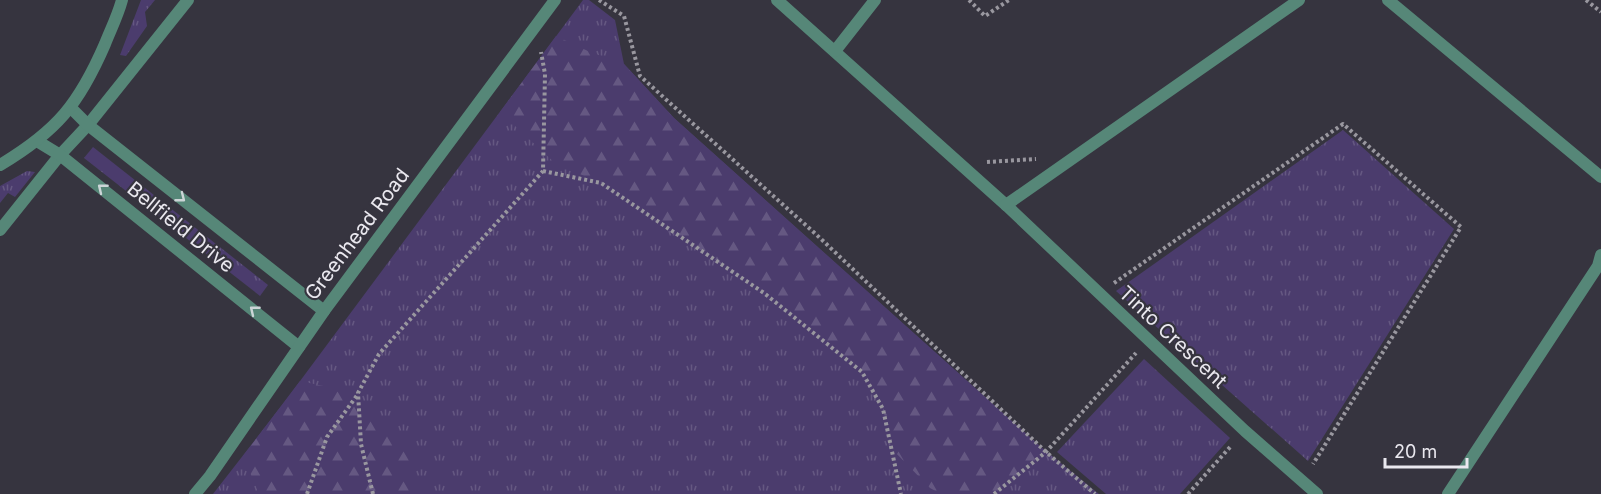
<svg xmlns="http://www.w3.org/2000/svg" width="1601" height="494" viewBox="0 0 1601 494" font-family="Inter,sans-serif">
	<defs>
		<pattern id="grass-tufts" width="24" height="20" patternUnits="userSpaceOnUse" patternTransform="scale(1.5)"><rect width="24" height="20" fill="#4b3c6d"/><path d="M3 7l-1-3M5 7V3M7 7l1-3M15 17l-1-3M17 17v-4M19 17l1-3" fill="none" stroke="#655882"/></pattern>
		<pattern id="forest-firs" width="22" height="20" patternUnits="userSpaceOnUse" patternTransform="scale(1.5)"><rect width="22" height="20" fill="#4b3c6d"/><path d="M5 1l3.5 6h-7zM16 11l3.5 6h-7z" fill="#655882"/></pattern>
	</defs>
	<rect width="100%" height="100%" fill="#36343f"/>
	<!-- grass -->
	<g fill="url(#grass-tufts)">
		<polygon points="141,0 155,0 145,12 147,26 126,56 120,55"/>
		<polygon points="583,0 589,0 615,20 624,64 674,118 1041,447 1099,494 213,494 283,404"/>
		<polygon points="1343,130 1454,229 1308,461 1116,291"/>
		<polygon points="93,147 268,285 260,296 84,158"/>
		<polygon points="27,171 35,172 15,197 8,193 0,203 0,186"/>
		<polygon points="1144,359 1230,438 1180,494 1106,494 1057,452"/>
	</g>
	<!-- forest -->
	<g fill="url(#forest-firs)">
		<polygon points="556,36 590,52 624,64 674,118 1046,452 994,494 941,494 930,488 893,450 883,409 862,372 764,293 601,183 556,164 500,112"/>
		<polygon points="300,381 333,388 417,452 413,488 415,494 257,494 257,489 243,456"/>
	</g>
	<g fill="none" stroke-linecap="round" stroke-linejoin="round">
		<!-- path -->
		<g stroke="#99979f" stroke-width="4" stroke-dasharray="3 3" stroke-linecap="butt">
			<polyline points="599,0 624,16 640,76 820,238 1046,452 1095,494"/>
			<polyline points="969,0 985,16 1009,0"/>
			<polyline points="1586,0 1601,12"/>
			<polyline points="987,162 1036,159"/>
			<polyline points="543,171 601,183 764,293 862,372 883,409 901,494"/>
			<polyline points="1114,283 1343,124 1461,227 1313,464"/>
			<polyline points="307,494 327,437 358,394"/>
			<polyline points="373,494 361,444 358,393 379,354 543,171 545,74 541,52"/>
			<polyline points="994,494 1046,452 1136,353"/>
			<polyline points="1188,494 1231,446"/>
		</g>
		<!-- service -->
		<polyline stroke="#568778" stroke-width="12" points="0,230 60,155 88,125 188,0"/>
		<!-- minor -->
		<g stroke="#568778" stroke-width="12">
			<polyline points="777,0 1006,205 1245,431 1317,494"/>
			<polyline points="1388,0 1601,177"/>
			<polyline points="835,51 875,0"/>
			<polyline points="71,108 88,125 324,311"/>
			<polyline points="37,141 60,155 299,347"/>
			<path d="M 0,165 C 57,131 79,104 105,44 C 111,29 118,15 122,0"/>
			<polyline points="1006,205 1299,0"/>
			<polyline points="1448,494 1598,266 1601,255"/>
		</g>
		<!-- tertiary -->
		<polyline stroke="#568778" stroke-width="12" points="195,494 210,476 324,311 555,0"/>
	</g>
	<!-- one-way arrows -->
	<defs><path id="oneway-chevron" d="M-2-3.5L2.5 0L-2 3.5" fill="none" stroke-width="1.6" stroke-linecap="round" stroke-linejoin="round" transform="scale(1.5)"/></defs>
	<g stroke="#ccd5d7">
		<use href="#oneway-chevron" transform="translate(102 188) rotate(-141)"/>
		<use href="#oneway-chevron" transform="translate(181 198) rotate(38)"/>
		<use href="#oneway-chevron" transform="translate(254 310) rotate(-141)"/>
	</g>
	<g text-anchor="middle" dominant-baseline="central" stroke-width="4.5" stroke-linejoin="round" paint-order="stroke">
		<!-- street labels -->
		<g font-size="20" fill="#eae8ef" stroke="#36343f">
			<text transform="translate(181 227) rotate(39)">Bellfield Drive</text>
			<text transform="translate(357 234) rotate(-53)">Greenhead Road</text>
			<text transform="translate(1173 337) rotate(43)">Tinto Crescent</text>
		</g>
	</g>
	<!-- scale -->
	<path d="M1385 458v9h82v-9" fill="none" stroke="#eae8ef" stroke-width="3"/>
	<text x="1394" y="458" font-size="18" fill="#eae8ef" stroke="#36343f" stroke-width="4.5" paint-order="stroke">20 m</text>
</svg>
